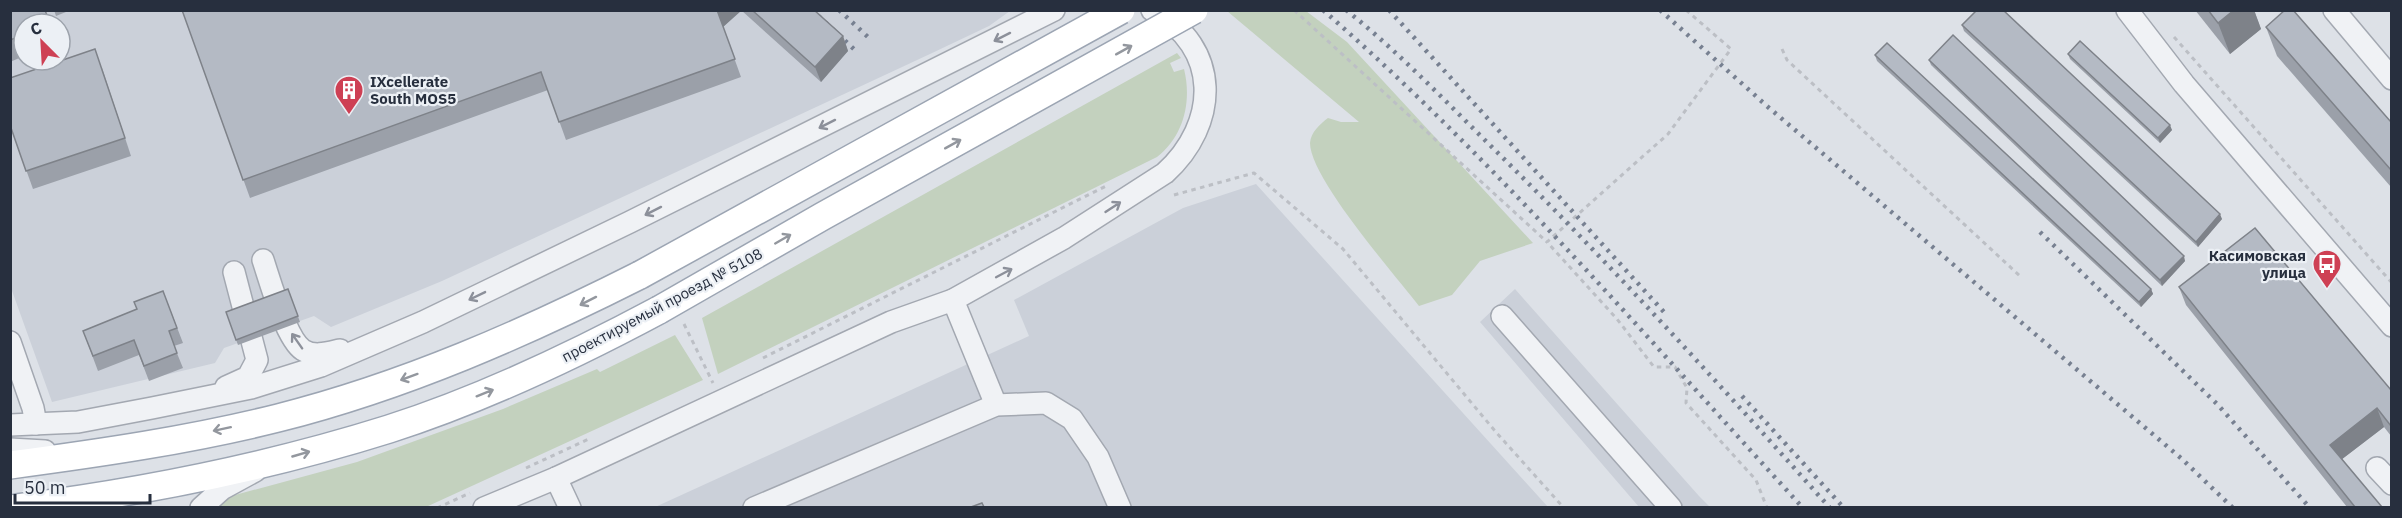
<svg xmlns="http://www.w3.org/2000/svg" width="2402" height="518" viewBox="0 0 2402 518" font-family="'IBM Plex Sans',sans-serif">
	<rect width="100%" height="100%" fill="#dde1e7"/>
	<!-- built -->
	<g fill="#cbd0d9" fill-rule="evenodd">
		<path d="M 11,11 L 1010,11 L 989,26 L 930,54 L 442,281 L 331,327 L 314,316 L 224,348 L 215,363 L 52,402 L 11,288 ZM 24,24 L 60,24 L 60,60 L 24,60 Z"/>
		<polygon points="1256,184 1548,507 653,508 1029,336 1014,300 1183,208"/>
		<polygon points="1515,289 1699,496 1710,507 1639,507 1480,322"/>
	</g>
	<!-- green -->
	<g fill="#c3d1be">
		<path d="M 1227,11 L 1306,11 L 1347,42 L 1533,243 L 1480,261 L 1452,295 L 1419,306 C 1395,275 1310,178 1310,143 C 1311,132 1320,124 1328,118 L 1341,122 L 1359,122 Z"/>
		<path d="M 1177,53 L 1181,58 L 1170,63 L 1174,72 L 1184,69 C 1192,101 1184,136 1157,157 L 718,374 L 702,318 Z"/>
		<polygon points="675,335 703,380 426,507 208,508 224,498 357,462 503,409 597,369 600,372"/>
	</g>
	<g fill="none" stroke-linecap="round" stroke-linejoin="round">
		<!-- minor casing -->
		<g stroke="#a3a8b1" stroke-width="24">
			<g id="minor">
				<polyline points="2127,10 2184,84 2392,326"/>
				<polyline points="2334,10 2392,79"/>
				<path d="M 263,260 C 270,281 286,339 303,350 C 314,357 327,353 340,350"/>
				<polyline points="953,300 996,405"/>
				<polyline points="1502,316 1671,508"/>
				<polyline points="10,342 33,408 36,424"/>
				<polyline points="226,387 248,377 257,360 234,272"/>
				<polyline points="10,425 78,422 152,408 251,388 321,366 423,322 630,222 1054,10"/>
				<polyline points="10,449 45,451"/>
				<polyline points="2377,468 2392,484"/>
				<polyline points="556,478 570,508"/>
				<polyline points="201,508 222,489 255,471"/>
				<path d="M 484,508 L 556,478 L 891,322 L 953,300 L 1064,238 L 1165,173 C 1219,124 1222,47 1152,10"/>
				<polyline points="754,508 996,405 1046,403 1072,419 1098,457 1120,508"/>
			</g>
		</g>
		<!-- major casing -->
		<g stroke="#9ca5b3" stroke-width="30">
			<g id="major">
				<path d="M 10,465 C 100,453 190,440 278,418 C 405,386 525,333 640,275"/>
				<path d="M 17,508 C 143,492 268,467 389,429 C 483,399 573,356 659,310"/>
			</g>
		</g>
		<!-- path -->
		<g stroke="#bcbfc5" stroke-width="3" stroke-dasharray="4.5 4.5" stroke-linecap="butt">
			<polyline points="1294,10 1547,242"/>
			<polyline points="1686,10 1731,49 1668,134 1547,242 1617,319 1654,367 1675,367 1687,388 1686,403 1756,480 1767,508"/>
			<polyline points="2174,37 2392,283"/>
			<polyline points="1782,49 1787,60 2021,277"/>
			<polyline points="1174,195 1254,173 1343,249 1495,431 1564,508"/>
			<polyline points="684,324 713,383"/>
			<polyline points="763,358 1108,185"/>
			<polyline points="526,468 591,438"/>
			<polyline points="437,508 470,493"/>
		</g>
		<!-- minor -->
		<use href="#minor" stroke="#f0f2f5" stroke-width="21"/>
		<!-- major -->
		<use href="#major" stroke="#fff" stroke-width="27"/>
		<!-- rail -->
		<g stroke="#778091" stroke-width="4.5" stroke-dasharray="3 6" stroke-linecap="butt">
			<polyline points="812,10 855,50"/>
			<polyline points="839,10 868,37"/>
			<path d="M 1323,10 C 1497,162 1647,338 1803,508"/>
			<path d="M 1346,10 C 1400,53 1449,105 1498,153 C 1613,267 1722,387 1830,508"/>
			<polyline points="1389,10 1664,312"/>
			<polyline points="1660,10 1768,107 2182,459 2233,508"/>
			<polyline points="2040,232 2217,404 2310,508"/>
			<polyline points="1742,396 1844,508"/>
		</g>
		<!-- major-bridge casing -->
		<g stroke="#9ca5b3" stroke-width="30" stroke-linecap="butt">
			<g id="major-bridge">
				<polyline points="640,275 1121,10"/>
				<polyline points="659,310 823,216 1194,10"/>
			</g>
		</g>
		<!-- major-bridge -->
		<use href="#major-bridge" stroke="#fff" stroke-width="27"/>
	</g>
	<!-- wall -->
	<g fill="#9ba0a9">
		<polygon points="10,10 24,24 24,56 10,62"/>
		<polygon points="54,10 71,10 56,16"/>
		<polygon points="182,10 741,10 723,27 741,77 566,140 548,90 250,198"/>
		<polygon points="741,10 814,10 843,36 848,51 821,82"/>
		<polygon points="2195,10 2254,10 2261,29 2230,54"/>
		<polygon points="1962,25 2222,219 2198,247 1964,31"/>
		<polygon points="2266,27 2391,122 2391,187 2277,56"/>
		<polygon points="2068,54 2172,130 2160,143 2070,59"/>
		<polygon points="1875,55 2151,289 2153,294 2141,307 1877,61"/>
		<polygon points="1929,60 2185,261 2162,286 1931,65"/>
		<polygon points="102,68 131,156 33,189 10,125"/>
		<polygon points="2179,287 2391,390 2391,436 2384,427 2342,459 2382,507 2347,507 2186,305"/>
		<polygon points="288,289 300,322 238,345 226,312"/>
		<polygon points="163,291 183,343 174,346 183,368 149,381 139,355 98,371 83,331 137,309"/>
	</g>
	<!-- shaded-wall -->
	<g fill="#7e8289">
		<polygon points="717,10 741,10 741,11 723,27"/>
		<polygon points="2234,10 2254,10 2261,29 2230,54 2218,23"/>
		<polygon points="843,36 848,51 821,82 815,67"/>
		<polygon points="2170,125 2172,130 2160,143 2158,138"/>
		<polygon points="2220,214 2222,219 2198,247 2196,242"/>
		<polygon points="2184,256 2185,261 2162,286 2160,280"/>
		<polygon points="2151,289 2153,294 2141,307 2139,302"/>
		<polygon points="2377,408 2384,427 2337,463 2330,445"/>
	</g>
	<!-- building -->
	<g fill="#b4bac4" stroke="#7e8289" stroke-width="1.5">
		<polygon points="10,10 45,10 50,24 24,24 24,35 10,40"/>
		<polygon points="182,10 717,10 735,59 559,122 541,72 243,180"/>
		<polygon points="752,10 814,10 843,36 815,67"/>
		<polygon points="1977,10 2003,10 2220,214 2196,242 1962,25"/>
		<polygon points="2208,10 2234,10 2218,23"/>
		<polygon points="2285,10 2293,10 2391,122 2391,170 2266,27"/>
		<polygon points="1953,35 2184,256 2160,280 1929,60"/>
		<polygon points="2080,41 2170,125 2158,138 2068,54"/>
		<polygon points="1887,43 2151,289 2139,302 1875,55"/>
		<polygon points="95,49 125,138 26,171 10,125 10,78"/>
		<polygon points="2255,228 2391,390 2391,426 2377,408 2330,445 2382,507 2355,507 2179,287"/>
		<polygon points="288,289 298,316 236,340 226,312"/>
		<polygon points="163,291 177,328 169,331 177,353 144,366 134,340 93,356 83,331 137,309 134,302"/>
		<polygon points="982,503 984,507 971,507"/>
	</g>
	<!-- one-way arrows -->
	<defs><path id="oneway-shaft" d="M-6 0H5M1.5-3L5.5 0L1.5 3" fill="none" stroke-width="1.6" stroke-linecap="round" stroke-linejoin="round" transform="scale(1.5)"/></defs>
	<g stroke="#8c909a">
		<use href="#oneway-shaft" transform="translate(1002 37) rotate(153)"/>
		<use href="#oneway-shaft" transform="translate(827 124) rotate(153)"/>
		<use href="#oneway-shaft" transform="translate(1113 207) rotate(-33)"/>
		<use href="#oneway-shaft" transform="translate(653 211) rotate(153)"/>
		<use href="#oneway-shaft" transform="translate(1004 273) rotate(-28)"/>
		<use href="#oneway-shaft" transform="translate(477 296) rotate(154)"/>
		<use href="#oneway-shaft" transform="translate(297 341) rotate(-125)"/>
	</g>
	<g stroke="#93979e">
		<use href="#oneway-shaft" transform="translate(1124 50) rotate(-29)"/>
		<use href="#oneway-shaft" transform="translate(953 144) rotate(-29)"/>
		<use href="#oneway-shaft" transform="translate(783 239) rotate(-30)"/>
		<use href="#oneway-shaft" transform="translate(588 301) rotate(153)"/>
		<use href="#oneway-shaft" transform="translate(409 377) rotate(160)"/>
		<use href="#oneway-shaft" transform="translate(485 393) rotate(-22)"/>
		<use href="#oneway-shaft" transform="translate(222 429) rotate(168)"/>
		<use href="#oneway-shaft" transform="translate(301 454) rotate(-16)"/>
	</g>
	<!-- icons -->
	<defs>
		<g id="building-pin" transform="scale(1.5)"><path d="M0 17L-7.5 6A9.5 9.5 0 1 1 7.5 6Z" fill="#ce4054" stroke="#ecf0f5"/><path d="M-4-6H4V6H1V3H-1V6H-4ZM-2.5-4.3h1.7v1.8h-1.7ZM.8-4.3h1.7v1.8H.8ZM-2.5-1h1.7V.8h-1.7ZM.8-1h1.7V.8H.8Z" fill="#fff"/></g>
		<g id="bus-pin" transform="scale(1.5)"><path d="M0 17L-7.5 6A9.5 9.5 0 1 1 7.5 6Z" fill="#ce4054" stroke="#ecf0f5"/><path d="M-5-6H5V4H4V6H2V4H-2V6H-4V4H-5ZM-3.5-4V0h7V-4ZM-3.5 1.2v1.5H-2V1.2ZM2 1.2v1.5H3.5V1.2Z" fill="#fff"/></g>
	</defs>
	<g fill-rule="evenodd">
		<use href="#building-pin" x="349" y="90"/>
		<use href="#bus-pin" x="2327" y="264"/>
	</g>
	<g text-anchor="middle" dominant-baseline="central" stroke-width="4.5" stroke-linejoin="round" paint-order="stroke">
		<!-- poi labels -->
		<g font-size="15" font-weight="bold" fill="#272f3e" stroke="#ecf0f5" text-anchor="start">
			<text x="370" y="81">IXcellerate<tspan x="370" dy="17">South MOS5</tspan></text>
			<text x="2306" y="255" text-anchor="end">Касимовская<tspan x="2306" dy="17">улица</tspan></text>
		</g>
		<!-- street labels -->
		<g font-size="15" fill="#272f3e" stroke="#ecf0f5">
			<text transform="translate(662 305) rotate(-28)">проектируемый проезд № 5108</text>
		</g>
	</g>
	<!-- border -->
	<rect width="2402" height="518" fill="none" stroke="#272f3e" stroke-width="24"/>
	<!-- north arrow -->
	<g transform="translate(42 42) rotate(336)"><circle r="28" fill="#ecf0f5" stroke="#9da3ac" stroke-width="1.5"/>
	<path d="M0-4.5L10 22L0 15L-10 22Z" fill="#ce4054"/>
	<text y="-9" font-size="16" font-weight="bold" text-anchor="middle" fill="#272f3e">С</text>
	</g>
	<!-- scale -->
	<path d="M15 494v9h135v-9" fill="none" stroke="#272f3e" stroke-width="3"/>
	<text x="24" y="494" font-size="18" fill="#272f3e" stroke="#ecf0f5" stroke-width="4.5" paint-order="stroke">50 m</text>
</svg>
